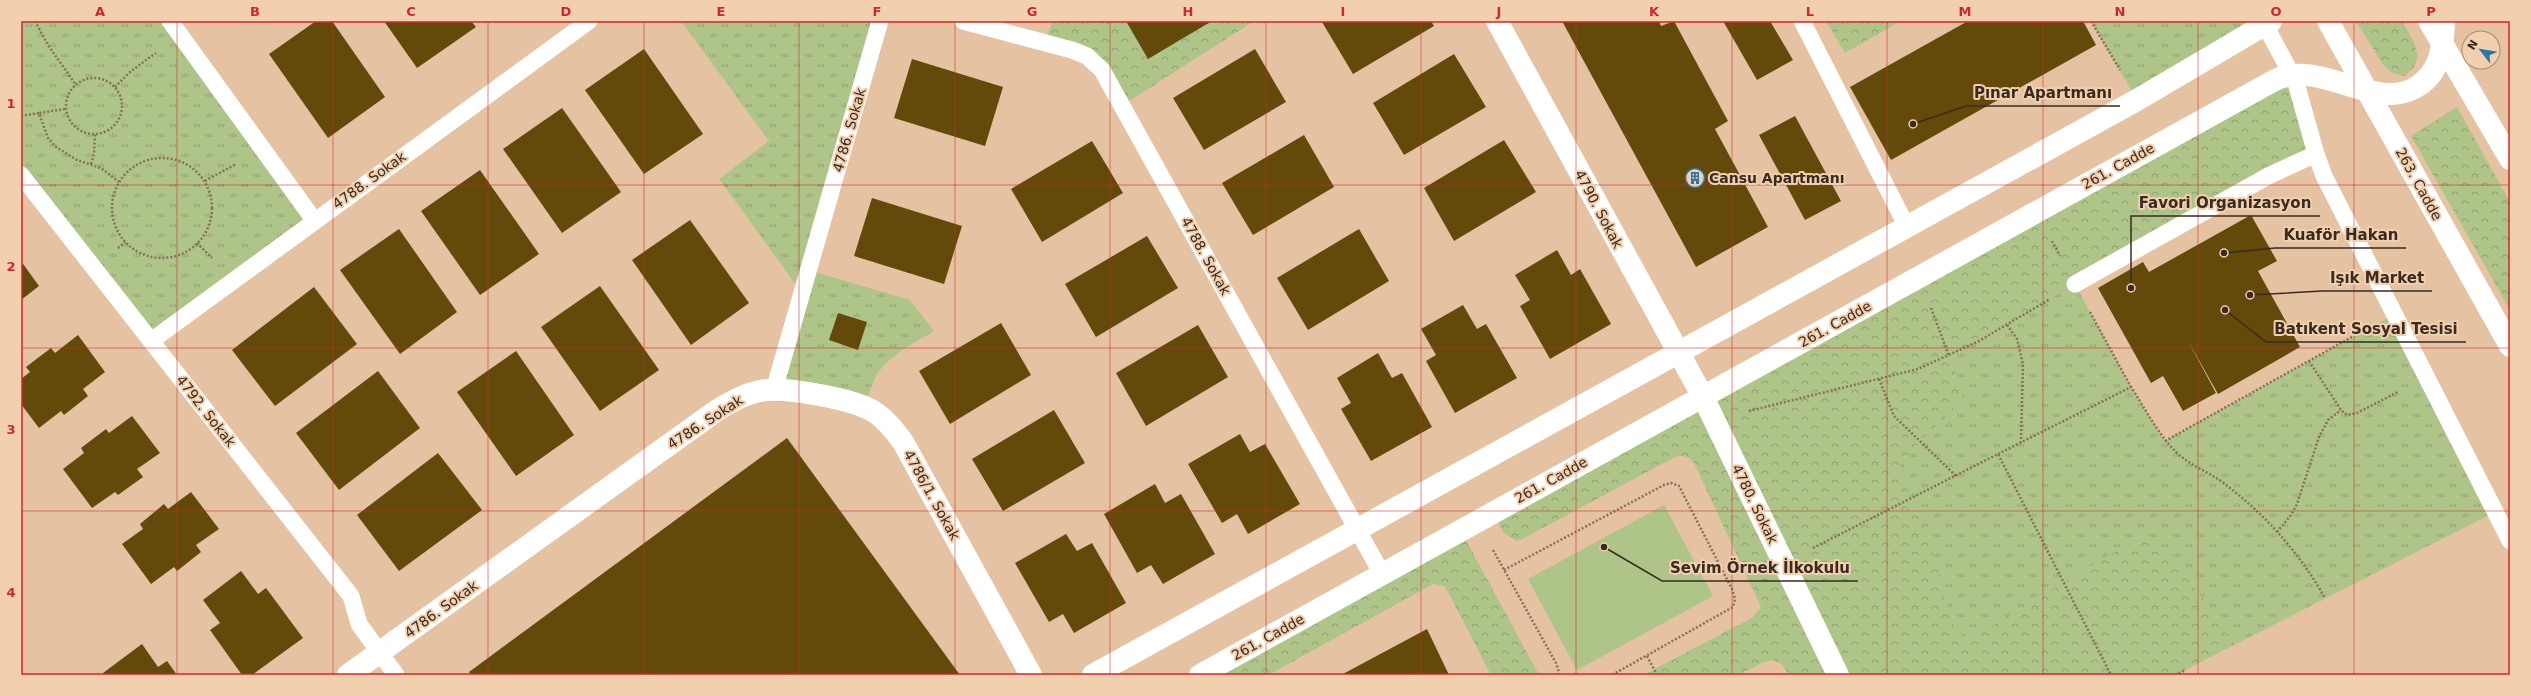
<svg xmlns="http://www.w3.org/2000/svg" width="2531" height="696" viewBox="0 0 2531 696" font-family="'DejaVu Sans',sans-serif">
	<defs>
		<pattern id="grass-tufts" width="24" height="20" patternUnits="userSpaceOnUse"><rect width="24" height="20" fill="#afc489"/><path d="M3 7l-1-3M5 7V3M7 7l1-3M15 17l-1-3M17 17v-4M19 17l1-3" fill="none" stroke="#8f9f6f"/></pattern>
		<pattern id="forest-crowns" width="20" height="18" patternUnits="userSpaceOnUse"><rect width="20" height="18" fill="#afc489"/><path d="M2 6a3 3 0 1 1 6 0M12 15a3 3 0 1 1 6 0" fill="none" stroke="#8f9f6f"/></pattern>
	</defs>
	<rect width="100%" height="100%" fill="#e5c2a1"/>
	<!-- grass -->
	<g fill="url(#grass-tufts)">
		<polygon points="21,21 170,21 314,220 151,341 21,175"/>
		<path d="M 681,21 L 880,21 L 808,270 L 910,300 L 934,331 C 914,343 889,355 876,376 C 871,385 868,398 864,408 L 774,390 L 802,293 L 719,179 L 769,141 Z"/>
		<polygon points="2091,21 2263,21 2137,100"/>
		<polygon points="2035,211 2131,387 2165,441 2395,314 2495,512 2175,675 1838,675 1915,279"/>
	</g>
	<!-- forest -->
	<g fill="url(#forest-crowns)">
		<polygon points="1052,21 1254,21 1123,105 1102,70 1045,43"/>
		<polygon points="1826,21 1901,21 1845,53"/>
		<path d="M 2356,21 L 2402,21 C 2413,41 2429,60 2404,76 L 2392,73 L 2382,63 Z"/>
		<path d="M 2284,75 L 2316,154 L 2075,284 L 1979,341 L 1950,356 C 1953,368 1962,382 1962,394 C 1961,411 1907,446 1899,469 L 1935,558 L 1951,623 L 1963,636 L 1971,637 L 1979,634 L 2121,548 C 2142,539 2155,541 2173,555 L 2234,645 L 2175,675 L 1789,675 L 1782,664 L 1773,660 L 1764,662 L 1738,675 L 1643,675 L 1752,618 L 1761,607 L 1694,463 C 1688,456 1684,455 1675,457 L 1524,538 L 1516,541 L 1504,533 L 1493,513 Z"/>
		<polygon points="2457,107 2510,202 2510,310 2411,136"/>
		<polygon points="1461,531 1539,675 1491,675 1448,592 1444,586 1433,584 1268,675 1200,675"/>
	</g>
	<!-- pitch -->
	<polygon fill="#afc489" points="1664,505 1713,596 1577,670 1528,579"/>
	<!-- building -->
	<g fill="#63490a">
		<polygon points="316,21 332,21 385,97 328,138 269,54"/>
		<polygon points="384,21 471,21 476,27 417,68"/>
		<polygon points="1126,21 1212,21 1148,59"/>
		<polygon points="1324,21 1431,21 1434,26 1353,74 1322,22"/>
		<polygon points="1562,21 1659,21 1661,26 1674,21 1728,121 1715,129 1768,227 1696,267"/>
		<polygon points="1723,21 1770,21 1793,60 1757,80"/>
		<polygon points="1968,21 2083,21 2096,45 1891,160 1850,87"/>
		<polygon points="644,49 703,134 644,174 585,90"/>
		<polygon points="1255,49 1286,102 1204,150 1173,98"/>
		<polygon points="1454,54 1486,107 1404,155 1373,103"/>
		<polygon points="912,59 1003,87 985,146 894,118"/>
		<polygon points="562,108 621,192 562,233 503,149"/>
		<polygon points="1795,116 1841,201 1805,220 1759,135"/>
		<polygon points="1304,135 1334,187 1253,235 1222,183"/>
		<polygon points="1504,140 1536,192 1454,241 1424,188"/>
		<polygon points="1092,141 1123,193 1042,242 1011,189"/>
		<polygon points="480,170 539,254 480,295 421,211"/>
		<polygon points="872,198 962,226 944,284 854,256"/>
		<polygon points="2251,215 2277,261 2258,271 2300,347 2218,394 2187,339 2216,393 2183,411 2163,376 2151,383 2098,288 2143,262 2149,272"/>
		<polygon points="690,220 749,303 691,345 632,260"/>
		<polygon points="399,229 457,312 400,354 340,270"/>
		<polygon points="1359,229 1389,281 1308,330 1277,278"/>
		<polygon points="1147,236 1178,288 1096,337 1065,284"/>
		<polygon points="1557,250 1571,275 1580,269 1611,324 1550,359 1520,306 1530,300 1515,275"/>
		<polygon points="21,261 39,286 21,300"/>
		<polygon points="600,286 659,370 600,411 541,327"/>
		<polygon points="314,287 357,344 275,406 232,350"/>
		<polygon points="1463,305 1477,329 1486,324 1517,378 1455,413 1426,361 1436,355 1421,329"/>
		<polygon points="838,313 867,322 858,350 829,340"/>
		<polygon points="1001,323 1031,375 950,424 919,371"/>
		<polygon points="1198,325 1228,377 1146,426 1116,373"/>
		<polygon points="78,335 105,372 83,389 88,396 64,415 61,411 39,428 21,404 21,379 30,372 26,367 51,348 55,353"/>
		<polygon points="516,351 574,435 516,476 457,392"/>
		<polygon points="1378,353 1392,378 1402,373 1432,427 1371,461 1341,409 1351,403 1337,378"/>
		<polygon points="378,371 420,428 339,490 296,433"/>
		<polygon points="1054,410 1085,463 1003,511 972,459"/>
		<polygon points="132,416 160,453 137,469 143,477 118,495 115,492 92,508 63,469 84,453 81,448 106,429 109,433"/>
		<polygon points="1240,434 1250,452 1265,444 1300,504 1248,534 1237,514 1222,523 1188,464"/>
		<polygon points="787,438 960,675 471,675 469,672"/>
		<polygon points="438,453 482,510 399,571 357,515"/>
		<polygon points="1155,484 1165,503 1181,494 1215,554 1163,584 1151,565 1137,573 1104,514"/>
		<polygon points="191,492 219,529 196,545 201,552 177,571 174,567 151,584 122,544 143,529 140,524 164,504 168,509"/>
		<polygon points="1066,534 1077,551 1092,543 1126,603 1074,633 1063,614 1049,622 1015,563"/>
		<polygon points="241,571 258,594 266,588 303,638 252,675 242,675 210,630 220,623 203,600"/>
		<polygon points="1427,629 1449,675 1341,675"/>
		<polygon points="142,644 158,667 167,661 177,675 105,675 103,673"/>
	</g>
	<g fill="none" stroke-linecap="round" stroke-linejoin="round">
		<!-- path -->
		<g stroke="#87705a" stroke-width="2.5" stroke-dasharray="2 2" stroke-linecap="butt">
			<polyline points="35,21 48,45 76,85"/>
			<polyline points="2091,21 2120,70"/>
			<circle cx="94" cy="106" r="28"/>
			<polyline points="115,87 131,71 156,53"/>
			<polyline points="65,109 39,113 48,138 56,147 77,160 101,168 119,182"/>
			<polyline points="21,116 39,113"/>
			<circle cx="162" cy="208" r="50"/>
			<polyline points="91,164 94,154 95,134"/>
			<polyline points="205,181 236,164"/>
			<polyline points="2052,241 2060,256"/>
			<polyline points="197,243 212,258"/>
			<polyline points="118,248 125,242"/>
			<polyline points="1931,308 1949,356"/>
			<polyline points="2090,312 2131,387"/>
			<polyline points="2007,325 2017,339 2023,364 2021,442"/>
			<polyline points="2309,361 2341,410 2347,415 2357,413 2398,392"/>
			<polyline points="1879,379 1894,416 1956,476"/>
			<polyline points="1749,411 1918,369 1979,341 2050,299"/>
			<polyline points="2165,441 2368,328"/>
			<path d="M 1998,454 L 2131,387 C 2145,408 2157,433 2176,452 C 2190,466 2210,472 2226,485 C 2267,516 2300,554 2325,598"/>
			<polyline points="2277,532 2291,515 2297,504 2319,437 2328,420 2341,410"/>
			<polyline points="1813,548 1998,454 2111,675"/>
			<polyline points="1493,550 1556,663 1560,675"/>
			<polyline points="1504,570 1664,485 1671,483 1679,486 1732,589 1735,599 1733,607 1612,675"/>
			<polyline points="1647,656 1657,675"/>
			<polyline points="2175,675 2186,670"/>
		</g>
		<!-- service -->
		<g stroke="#fff" stroke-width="17">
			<polyline points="170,21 314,220"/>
			<polyline points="963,21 1072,50 1087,56 1102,70 1382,574"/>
			<polyline points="1802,21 1907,227"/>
			<polyline points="2263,21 2296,83 2316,154 2324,176 2510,541"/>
			<polyline points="21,175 351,596 359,624 396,675"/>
			<polyline points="2075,284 2270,175 2316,154"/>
			<polyline points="151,341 589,21"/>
			<polyline points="774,390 880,21"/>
		</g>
		<!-- minor -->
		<g stroke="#fff" stroke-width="22">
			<polyline points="1497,21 1703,397 1838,675"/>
			<path d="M 348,675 L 716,411 C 730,402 744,394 760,391 C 783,386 856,399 876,413 C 886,420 895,431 903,442 L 1031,675"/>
			<polyline points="1093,675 2137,100 2271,21"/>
			<path d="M 1200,675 L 2275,80 C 2321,58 2377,114 2418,86 C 2441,71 2443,47 2444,21"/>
		</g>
		<!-- secondary -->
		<g stroke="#fff" stroke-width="22">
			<polyline points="2328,21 2510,346"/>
			<polyline points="2429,21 2510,159"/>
		</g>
	</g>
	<!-- grid -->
	<path fill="none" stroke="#ce2828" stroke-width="1" stroke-opacity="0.55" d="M 177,21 L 177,675M 333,21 L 333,675M 488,21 L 488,675M 644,21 L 644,675M 799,21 L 799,675M 955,21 L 955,675M 1110,21 L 1110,675M 1266,21 L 1266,675M 1421,21 L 1421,675M 1576,21 L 1576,675M 1732,21 L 1732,675M 1887,21 L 1887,675M 2043,21 L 2043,675M 2198,21 L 2198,675M 2354,21 L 2354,675M 21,185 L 2510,185M 21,348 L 2510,348M 21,511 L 2510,511"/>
	<!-- icons -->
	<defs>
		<g id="building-ring" transform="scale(1)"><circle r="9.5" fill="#f2cfae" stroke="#2d74a8" stroke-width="1.5"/><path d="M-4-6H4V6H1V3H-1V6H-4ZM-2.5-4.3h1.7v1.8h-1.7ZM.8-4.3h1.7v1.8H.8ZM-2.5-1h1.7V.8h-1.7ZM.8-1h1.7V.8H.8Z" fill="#2d74a8"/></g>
	</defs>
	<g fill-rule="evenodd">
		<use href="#building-ring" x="1695" y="178"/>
	</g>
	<g text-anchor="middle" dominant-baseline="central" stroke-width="4" stroke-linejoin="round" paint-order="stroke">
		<!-- street labels -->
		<g font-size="14" fill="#392b1f" stroke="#f2cfae">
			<text transform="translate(849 130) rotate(-74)">4786. Sokak</text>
			<text transform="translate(2118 166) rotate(-29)">261. Cadde</text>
			<text transform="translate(369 180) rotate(-36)">4788. Sokak</text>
			<text transform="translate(2419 184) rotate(61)">263. Cadde</text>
			<text transform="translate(1599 209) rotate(62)">4790. Sokak</text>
			<text transform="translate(1206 256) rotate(61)">4788. Sokak</text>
			<text transform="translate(1835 324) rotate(-29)">261. Cadde</text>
			<text transform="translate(206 411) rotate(52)">4792. Sokak</text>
			<text transform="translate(705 422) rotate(-33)">4786. Sokak</text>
			<text transform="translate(1551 480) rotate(-29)">261. Cadde</text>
			<text transform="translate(932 495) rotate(61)">4786/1. Sokak</text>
			<text transform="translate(1755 504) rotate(64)">4780. Sokak</text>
			<text transform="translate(441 609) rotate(-36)">4786. Sokak</text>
			<text transform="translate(1268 637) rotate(-29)">261. Cadde</text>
		</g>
		<!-- poi labels -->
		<g font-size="14" font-weight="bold" fill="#392b1f" stroke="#f2cfae" text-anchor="start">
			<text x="1709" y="178">Cansu Apartmanı</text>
		</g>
	</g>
	<!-- callouts -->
	<path fill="none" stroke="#392b1f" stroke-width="1.5" d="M1913 124L1966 106H2120M2131 288L2131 216H2320M2224 253L2275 248H2406M2250 295L2322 291H2432M2225 310L2266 342H2466M1604 547L1662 581H1858"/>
	<g fill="#392b1f" stroke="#f2cfae" stroke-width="1.5">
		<circle cx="1913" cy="124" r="4"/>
		<circle cx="2131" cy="288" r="4"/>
		<circle cx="2224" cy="253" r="4"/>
		<circle cx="2250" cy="295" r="4"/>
		<circle cx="2225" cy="310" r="4"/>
		<circle cx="1604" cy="547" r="4"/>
	</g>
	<g font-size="15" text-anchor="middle" font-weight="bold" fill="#392b1f" stroke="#f2cfae" stroke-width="4" stroke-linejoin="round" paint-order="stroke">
		<text x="2043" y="98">Pınar Apartmanı</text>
		<text x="2225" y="208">Favori Organizasyon</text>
		<text x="2341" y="240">Kuaför Hakan</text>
		<text x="2377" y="283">Işık Market</text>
		<text x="2366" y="334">Batıkent Sosyal Tesisi</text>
		<text x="1760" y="573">Sevim Örnek İlkokulu</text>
	</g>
	<!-- border -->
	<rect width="2531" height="696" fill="none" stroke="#f2cfae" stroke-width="44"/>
	<!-- north arrow -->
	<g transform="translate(2481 50) rotate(301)"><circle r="19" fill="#f2cfae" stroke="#a88d75"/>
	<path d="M0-3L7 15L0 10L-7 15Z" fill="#2d74a8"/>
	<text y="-6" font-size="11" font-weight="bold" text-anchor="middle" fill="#392b1f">N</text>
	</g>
	<rect x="22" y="22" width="2487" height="652" fill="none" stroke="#ce2828" stroke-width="1.5"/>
	<g font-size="13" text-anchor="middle" font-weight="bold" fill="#ce2828">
		<text x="100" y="16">A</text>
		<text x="255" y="16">B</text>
		<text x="411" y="16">C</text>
		<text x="566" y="16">D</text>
		<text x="721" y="16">E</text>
		<text x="877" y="16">F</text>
		<text x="1032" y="16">G</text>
		<text x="1188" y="16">H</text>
		<text x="1343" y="16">I</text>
		<text x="1499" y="16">J</text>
		<text x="1654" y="16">K</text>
		<text x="1810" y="16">L</text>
		<text x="1965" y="16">M</text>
		<text x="2120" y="16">N</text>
		<text x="2276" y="16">O</text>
		<text x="2431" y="16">P</text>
		<text x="11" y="108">1</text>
		<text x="11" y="271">2</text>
		<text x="11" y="434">3</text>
		<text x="11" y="597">4</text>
	</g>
</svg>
